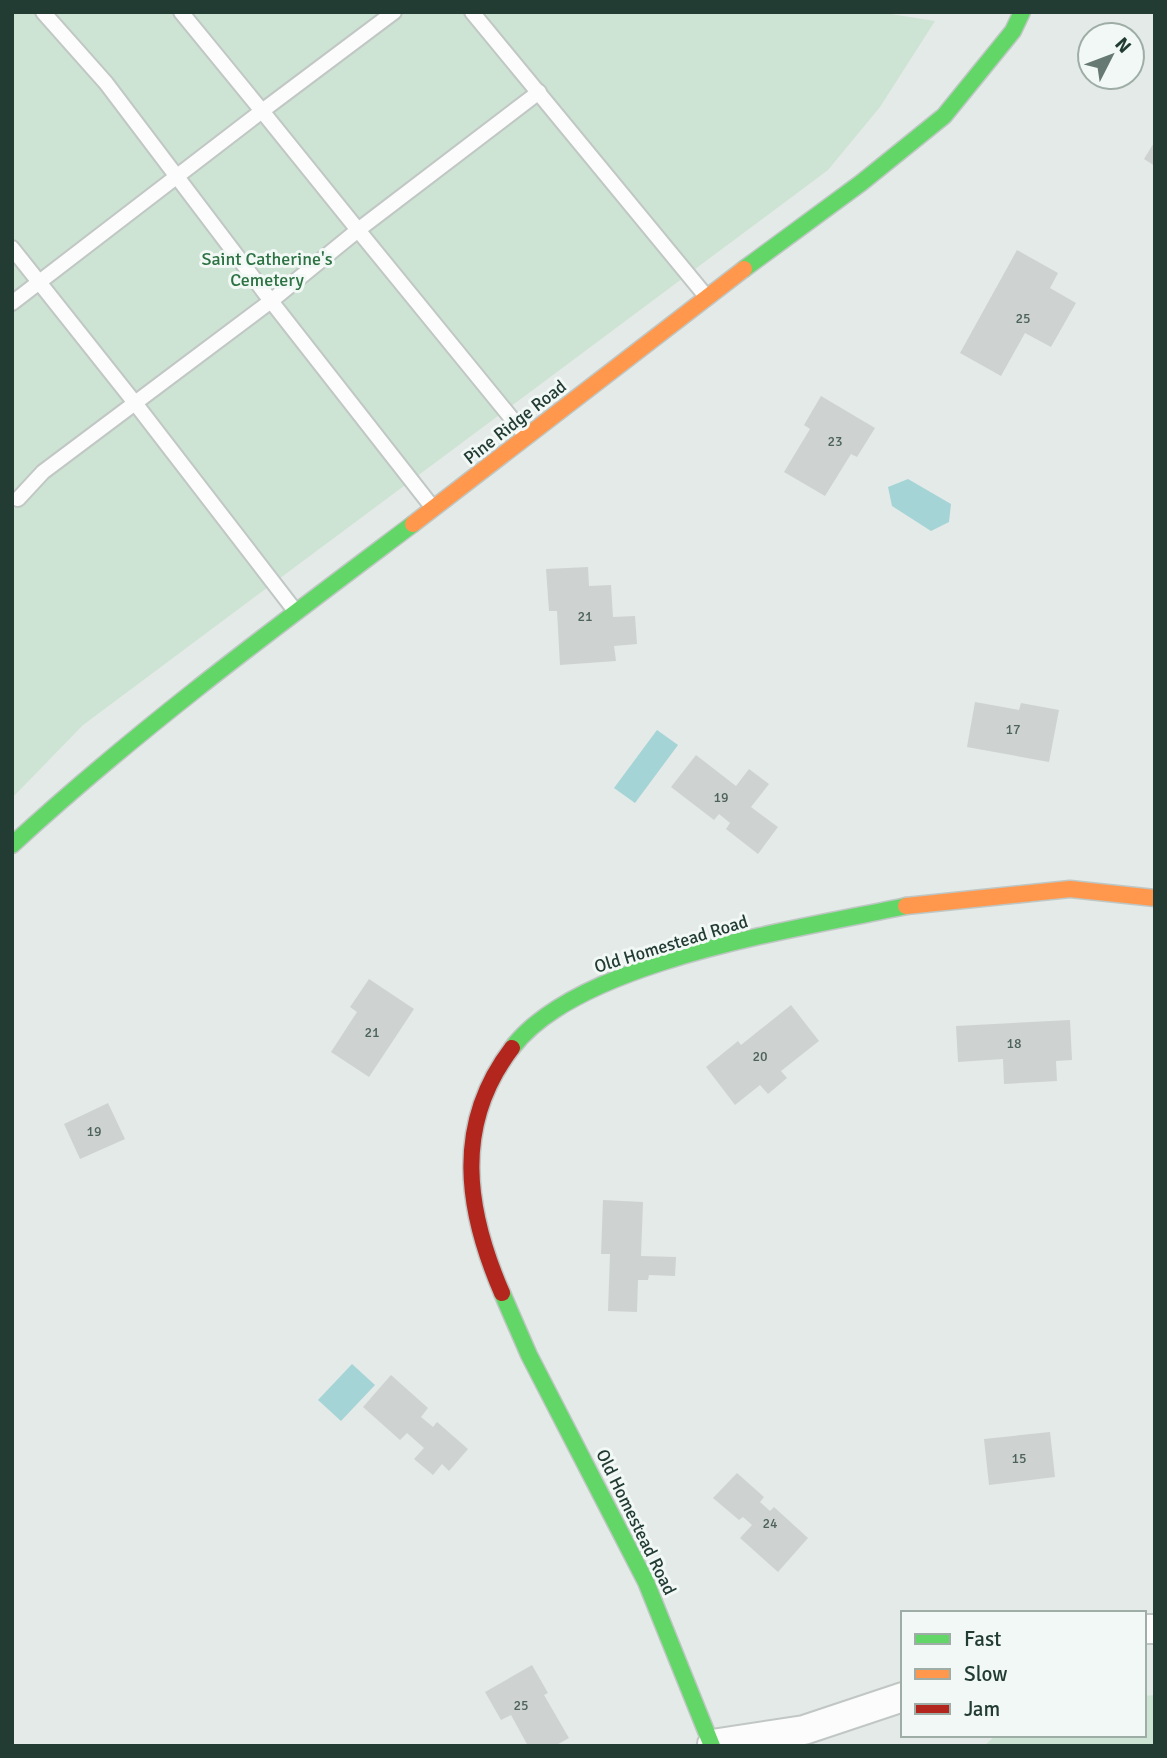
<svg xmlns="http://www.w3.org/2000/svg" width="1167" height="1758" viewBox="0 0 1167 1758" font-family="Signika,sans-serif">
	<rect width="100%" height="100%" fill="#e4eae7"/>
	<!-- green -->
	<g fill="#cde3d3">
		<polygon points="12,12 878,12 935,21 880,107 828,170 83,725 12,798"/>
		<polygon points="1155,1695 1155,1746 984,1746 996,1735 1144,1735 1144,1696"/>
	</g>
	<!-- water -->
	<g fill="#a5d4d7">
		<polygon points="908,479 951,504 949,522 931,531 892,506 888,487"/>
		<polygon points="657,730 678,745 635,803 614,788"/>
		<polygon points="352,1364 375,1385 341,1421 318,1400"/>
	</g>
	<!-- building -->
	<g fill="#ced3d1">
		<polygon points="1155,141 1155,166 1144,159"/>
		<polygon points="1017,250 1058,273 1050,288 1076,303 1051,347 1025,333 1001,376 960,353"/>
		<polygon points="821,396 875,428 857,457 851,454 825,496 784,472 810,429 804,425"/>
		<polygon points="588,567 589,586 611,585 613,617 635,616 637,644 614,646 616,661 560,665 557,611 549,611 546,569"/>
		<polygon points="975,702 1019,710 1021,703 1059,710 1049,762 967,747"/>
		<polygon points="696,755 736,786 749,769 769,784 751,807 778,827 758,854 726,829 730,823 719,814 714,820 671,787"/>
		<polygon points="369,979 414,1009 369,1077 331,1052 357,1012 350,1007"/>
		<polygon points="791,1005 819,1041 781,1071 787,1078 768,1094 760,1085 735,1105 706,1067 738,1041 741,1045"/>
		<polygon points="1070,1020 1072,1060 1056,1061 1057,1081 1004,1084 1003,1059 958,1062 956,1026"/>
		<polygon points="108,1103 125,1139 80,1159 64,1124"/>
		<polygon points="603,1200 643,1202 641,1256 676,1257 675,1276 649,1275 648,1280 638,1280 637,1312 608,1311 610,1254 601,1254"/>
		<polygon points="391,1375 428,1408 421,1417 433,1427 437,1422 468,1449 449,1471 442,1464 433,1475 414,1459 424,1448 407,1433 400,1440 363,1407"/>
		<polygon points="1050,1432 1055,1477 989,1485 984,1439"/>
		<polygon points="737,1473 764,1497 760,1502 770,1511 774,1507 808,1538 778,1572 740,1538 752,1525 743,1517 739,1520 713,1498"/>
		<polygon points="532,1665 548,1693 544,1695 569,1738 555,1746 528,1746 511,1715 501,1720 485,1692"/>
	</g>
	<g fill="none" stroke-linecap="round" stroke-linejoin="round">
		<!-- lane casing -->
		<g stroke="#c1c7c4" stroke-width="18">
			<g id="lane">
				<polyline points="43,12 106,83 271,301 135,403 296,612"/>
				<polyline points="181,12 262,111 394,12"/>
				<polyline points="472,12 705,295"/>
				<polyline points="12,248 135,403 43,472 18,499"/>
				<polyline points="12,303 262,111 358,230 539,92"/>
				<polyline points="433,508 271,301 358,230 526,436"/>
			</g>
		</g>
		<!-- street casing -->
		<g stroke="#c1c7c4" stroke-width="32">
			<g id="street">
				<polyline points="1144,1629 1155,1629"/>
				<polyline points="712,1744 804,1730 903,1697"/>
			</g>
		</g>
		<!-- fast casing -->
		<g stroke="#bfc7c4" stroke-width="19">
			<g id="fast">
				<polyline points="744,269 861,183 944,116 1013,31 1022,12"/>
				<path d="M 12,845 C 138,729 276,627 413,524"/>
				<path d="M 512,1048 C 578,960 800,929 906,906"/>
				<polyline points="502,1293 529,1355 646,1582 712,1746"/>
			</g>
		</g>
		<!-- slow casing -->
		<g stroke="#bfc7c4" stroke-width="19">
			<g id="slow">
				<polyline points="413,524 744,269"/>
				<polyline points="906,906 1070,889 1155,898"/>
			</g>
		</g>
		<!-- jam casing -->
		<g stroke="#bfc7c4" stroke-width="19">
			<path id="jam" d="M 502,1293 C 466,1210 453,1125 512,1048"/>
		</g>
		<!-- lane -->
		<use href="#lane" stroke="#fbfcfb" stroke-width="14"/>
		<!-- street -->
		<use href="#street" stroke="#fbfcfb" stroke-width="28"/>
		<!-- fast -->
		<use href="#fast" stroke="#63d668" stroke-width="16"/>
		<!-- slow -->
		<use href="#slow" stroke="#ff974d" stroke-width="16"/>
		<!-- jam -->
		<use href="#jam" stroke="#b3261e" stroke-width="16"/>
	</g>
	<g text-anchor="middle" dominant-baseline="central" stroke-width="6" stroke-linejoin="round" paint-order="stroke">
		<!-- number labels -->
		<g font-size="14" fill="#4d625a">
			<text x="1023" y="318">25</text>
			<text x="835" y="441">23</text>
			<text x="585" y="616">21</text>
			<text x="1013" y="729">17</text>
			<text x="721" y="797">19</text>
			<text x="372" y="1032">21</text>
			<text x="1014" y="1043">18</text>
			<text x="760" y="1056">20</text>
			<text x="94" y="1131">19</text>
			<text x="1019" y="1458">15</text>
			<text x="770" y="1523">24</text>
			<text x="521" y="1705">25</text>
		</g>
		<!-- park labels -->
		<g font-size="18" fill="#2d7243" stroke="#f2f8f5">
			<text x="267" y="259">Saint Catherine's<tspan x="267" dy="21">Cemetery</tspan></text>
		</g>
		<!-- street labels -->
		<g font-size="18" fill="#223c33" stroke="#f2f8f5">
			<text transform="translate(515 422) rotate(-38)">Pine Ridge Road</text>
			<text transform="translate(671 944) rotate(-17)">Old Homestead Road</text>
			<text transform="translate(636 1522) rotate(64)">Old Homestead Road</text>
		</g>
	</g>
	<!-- border -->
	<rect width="1167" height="1758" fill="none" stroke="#223c33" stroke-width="28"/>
	<!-- legend -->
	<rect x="901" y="1611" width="245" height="126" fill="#f2f8f5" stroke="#9fada7" stroke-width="2"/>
	<rect x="915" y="1634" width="35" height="10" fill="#63d668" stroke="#9fada7" stroke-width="2"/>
	<text x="964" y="1646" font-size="21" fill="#223c33">Fast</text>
	<rect x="915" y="1669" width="35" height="10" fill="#ff974d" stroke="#9fada7" stroke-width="2"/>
	<text x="964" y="1681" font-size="21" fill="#223c33">Slow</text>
	<rect x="915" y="1704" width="35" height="10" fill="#b3261e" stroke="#9fada7" stroke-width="2"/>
	<text x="964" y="1716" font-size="21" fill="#223c33">Jam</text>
	<!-- north arrow -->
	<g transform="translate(1111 56) rotate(48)"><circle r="33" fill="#f2f8f5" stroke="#9fada7" stroke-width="2"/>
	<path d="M0-5L12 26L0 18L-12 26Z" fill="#667972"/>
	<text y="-10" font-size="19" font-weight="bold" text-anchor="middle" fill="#223c33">N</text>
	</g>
</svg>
